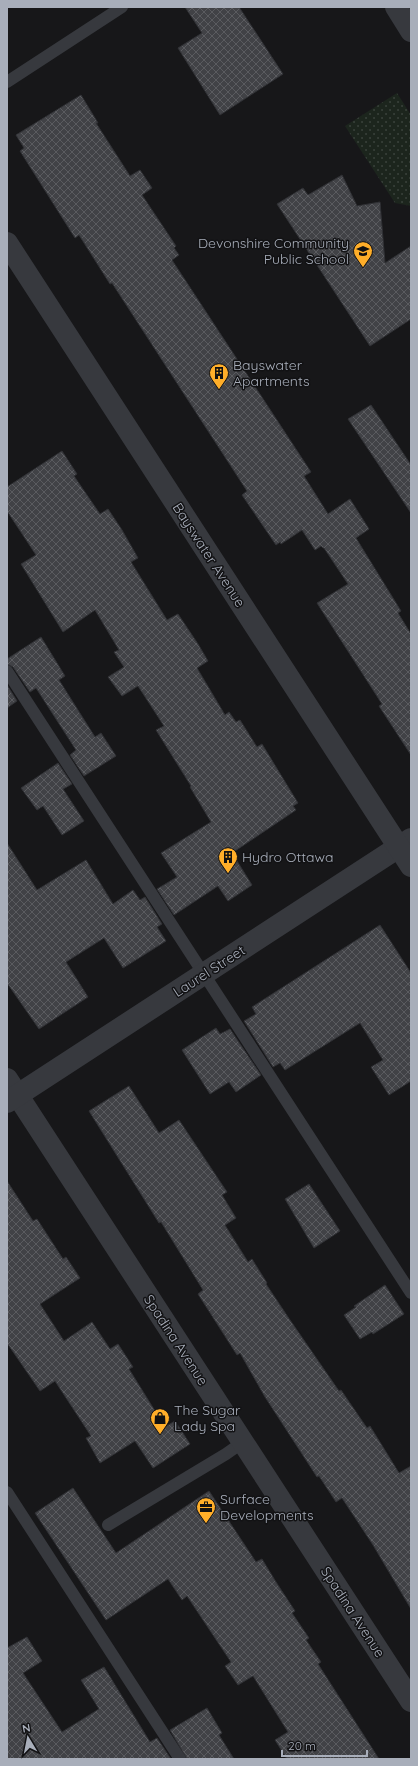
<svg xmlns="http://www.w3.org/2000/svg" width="418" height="1766" viewBox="0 0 418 1766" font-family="Quicksand,sans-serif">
	<defs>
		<pattern id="park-dots" width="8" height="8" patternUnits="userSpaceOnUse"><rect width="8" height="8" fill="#1c251d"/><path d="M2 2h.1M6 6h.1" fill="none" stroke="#3a423c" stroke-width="1.8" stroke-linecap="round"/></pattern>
		<pattern id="building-cross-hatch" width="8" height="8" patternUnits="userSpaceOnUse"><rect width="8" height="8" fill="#414246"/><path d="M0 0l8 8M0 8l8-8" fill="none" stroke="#5a5b5f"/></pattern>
	</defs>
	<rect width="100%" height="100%" fill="#171719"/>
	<!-- park -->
	<polygon fill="url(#park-dots)" points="397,93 411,115 411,206 395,203 345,126"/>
	<!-- building -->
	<g fill="url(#building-cross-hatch)" stroke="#303135">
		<polygon points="185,7 239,7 283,74 220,115 178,48 202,33"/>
		<polygon points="81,95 98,123 96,123 130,176 140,170 152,188 142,195 176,246 174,248 179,255 172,260 311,472 304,476 328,514 350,499 369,529 356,538 401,611 398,613 411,634 411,755 379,706 382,704 317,603 348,584 324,548 323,548 321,546 315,550 302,530 281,544 280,542 276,545 242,495 247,491 112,283 110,284 79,235 75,238 20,151 24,148 16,135"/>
		<polygon points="342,175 357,206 380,202 385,263 411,246 411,319 370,346 277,204 303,188 308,195"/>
		<polygon points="371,405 411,465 411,513 348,419"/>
		<polygon points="62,451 77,474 74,476 100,514 108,509 122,530 138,558 131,562 167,620 178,614 198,644 208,661 197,668 225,715 229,712 236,722 240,720 257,747 262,744 298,803 293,806 296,810 232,853 252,885 228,901 218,886 174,915 157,889 177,877 161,853 211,822 190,787 191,786 156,730 164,726 138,686 122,696 108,677 124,667 114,652 119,650 95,610 63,632 21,564 36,555 7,511 7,487"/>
		<polygon points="41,637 65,676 59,680 95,737 101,733 116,756 84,776 70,755 76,750 36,688 30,692 13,667 7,664 7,659"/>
		<polygon points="7,685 17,701 7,708"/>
		<polygon points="58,763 72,784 63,789 84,821 62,835 43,806 37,810 21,788"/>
		<polygon points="7,843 37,890 86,860 113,904 133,890 140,900 145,897 162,924 157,927 166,941 123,968 104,938 66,962 88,997 39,1029 7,983"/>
		<polygon points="380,925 411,973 411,1081 389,1095 371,1067 383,1060 360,1023 285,1070 280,1063 273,1067 244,1021 256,1014 252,1007"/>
		<polygon points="216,1028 220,1034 230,1029 261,1075 236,1092 229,1082 210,1094 182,1050"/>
		<polygon points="129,1086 159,1133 179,1120 227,1192 222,1195 236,1218 225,1225 248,1262 252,1259 267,1283 266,1284 290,1320 339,1391 341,1390 367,1428 370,1426 399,1473 411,1466 411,1609 373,1545 342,1498 336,1502 319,1476 317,1477 265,1397 240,1353 237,1355 198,1294 203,1290 161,1222 159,1223 89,1111"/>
		<polygon points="7,1181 33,1221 37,1219 63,1259 66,1257 80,1278 40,1304 64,1341 92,1322 110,1349 118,1344 133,1367 129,1369 165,1427 175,1421 190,1444 153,1468 135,1441 100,1463 86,1438 91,1436 55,1381 40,1391 7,1343"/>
		<polygon points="309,1184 340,1231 314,1248 285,1199"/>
		<polygon points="385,1285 404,1314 373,1334 372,1332 360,1339 344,1315 356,1307 354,1306"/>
		<polygon points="73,1488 116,1553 209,1491 256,1562 262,1559 276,1582 295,1611 292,1613 309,1638 306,1640 321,1662 318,1664 379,1759 287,1759 275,1740 288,1732 253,1676 238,1685 225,1666 231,1662 187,1596 182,1600 168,1579 106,1620 35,1513"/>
		<polygon points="27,1637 42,1661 23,1673 62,1732 99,1709 81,1680 104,1667 150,1742 157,1738 171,1759 7,1759 7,1648"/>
		<polygon points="207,1708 222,1733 219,1735 234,1759 187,1759 170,1730"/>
	</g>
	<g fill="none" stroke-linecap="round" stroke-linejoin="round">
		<!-- service -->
		<g stroke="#37393e" stroke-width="12">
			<polyline points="7,82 122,7"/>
			<polyline points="7,671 411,1293"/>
			<polyline points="7,1492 180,1759"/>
			<polyline points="108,1525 226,1454 243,1442"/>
		</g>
		<!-- minor -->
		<g stroke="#37393e" stroke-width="22">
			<polyline points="396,7 411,31"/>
			<polyline points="7,1079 411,1701"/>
			<polyline points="7,1102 411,839"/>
		</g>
		<!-- tertiary -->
		<polyline stroke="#37393e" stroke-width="22" points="7,243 411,866"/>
	</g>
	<!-- icons -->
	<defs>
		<g id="school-pin" transform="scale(1)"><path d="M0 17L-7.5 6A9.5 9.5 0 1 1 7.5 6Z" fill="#ffae29" stroke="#121214"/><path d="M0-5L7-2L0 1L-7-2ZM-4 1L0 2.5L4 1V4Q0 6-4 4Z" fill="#111"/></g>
		<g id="building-pin" transform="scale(1)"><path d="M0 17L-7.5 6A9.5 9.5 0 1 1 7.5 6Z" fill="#ffae29" stroke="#121214"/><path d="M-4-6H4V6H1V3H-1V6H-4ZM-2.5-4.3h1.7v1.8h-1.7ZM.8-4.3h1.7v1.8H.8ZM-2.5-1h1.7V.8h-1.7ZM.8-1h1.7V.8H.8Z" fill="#111"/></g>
		<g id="shop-pin" transform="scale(1)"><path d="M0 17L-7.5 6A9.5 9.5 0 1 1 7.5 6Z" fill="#ffae29" stroke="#121214"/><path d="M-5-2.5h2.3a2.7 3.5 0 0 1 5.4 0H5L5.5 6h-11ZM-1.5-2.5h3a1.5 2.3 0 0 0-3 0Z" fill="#111"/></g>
		<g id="office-pin" transform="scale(1)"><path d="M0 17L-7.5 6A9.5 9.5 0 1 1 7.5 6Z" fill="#ffae29" stroke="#121214"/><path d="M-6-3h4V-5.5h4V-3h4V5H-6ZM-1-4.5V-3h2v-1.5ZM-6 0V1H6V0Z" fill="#111"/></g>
	</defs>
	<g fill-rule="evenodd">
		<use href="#school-pin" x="363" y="251"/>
		<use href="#building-pin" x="219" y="373"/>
		<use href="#building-pin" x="228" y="857"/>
		<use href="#shop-pin" x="160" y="1418"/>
		<use href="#office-pin" x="206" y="1507"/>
	</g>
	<g text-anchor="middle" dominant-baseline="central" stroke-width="3" stroke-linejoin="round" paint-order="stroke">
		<!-- poi labels -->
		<g font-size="14" fill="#a8aeba" stroke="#121214" text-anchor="start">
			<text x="349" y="243" text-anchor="end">Devonshire Community<tspan x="349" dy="16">Public School</tspan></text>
			<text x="233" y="365">Bayswater<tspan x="233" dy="16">Apartments</tspan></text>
			<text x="242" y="857">Hydro Ottawa</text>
			<text x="174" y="1410">The Sugar<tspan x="174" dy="16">Lady Spa</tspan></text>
			<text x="220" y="1499">Surface<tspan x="220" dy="16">Developments</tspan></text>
		</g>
		<!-- street labels -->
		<g font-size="14" fill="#a8aeba" stroke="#121214">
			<text transform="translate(209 555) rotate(57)">Bayswater Avenue</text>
			<text transform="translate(209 971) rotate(-33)">Laurel Street</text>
			<text transform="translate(176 1340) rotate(57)">Spadina Avenue</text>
			<text transform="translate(353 1612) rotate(57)">Spadina Avenue</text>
		</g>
	</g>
	<!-- border -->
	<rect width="418" height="1766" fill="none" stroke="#a8aeba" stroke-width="16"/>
	<!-- north arrow -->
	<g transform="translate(28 1738) rotate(350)" stroke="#121214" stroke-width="3" paint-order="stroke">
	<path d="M0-3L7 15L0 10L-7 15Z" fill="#a8aeba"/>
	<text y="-6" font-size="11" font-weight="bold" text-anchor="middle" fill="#a8aeba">N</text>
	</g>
	<!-- scale -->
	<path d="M282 1750v6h85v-6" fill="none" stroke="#a8aeba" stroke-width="2"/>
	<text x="288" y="1750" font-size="12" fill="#a8aeba" stroke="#121214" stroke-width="3" paint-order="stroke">20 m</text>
</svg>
